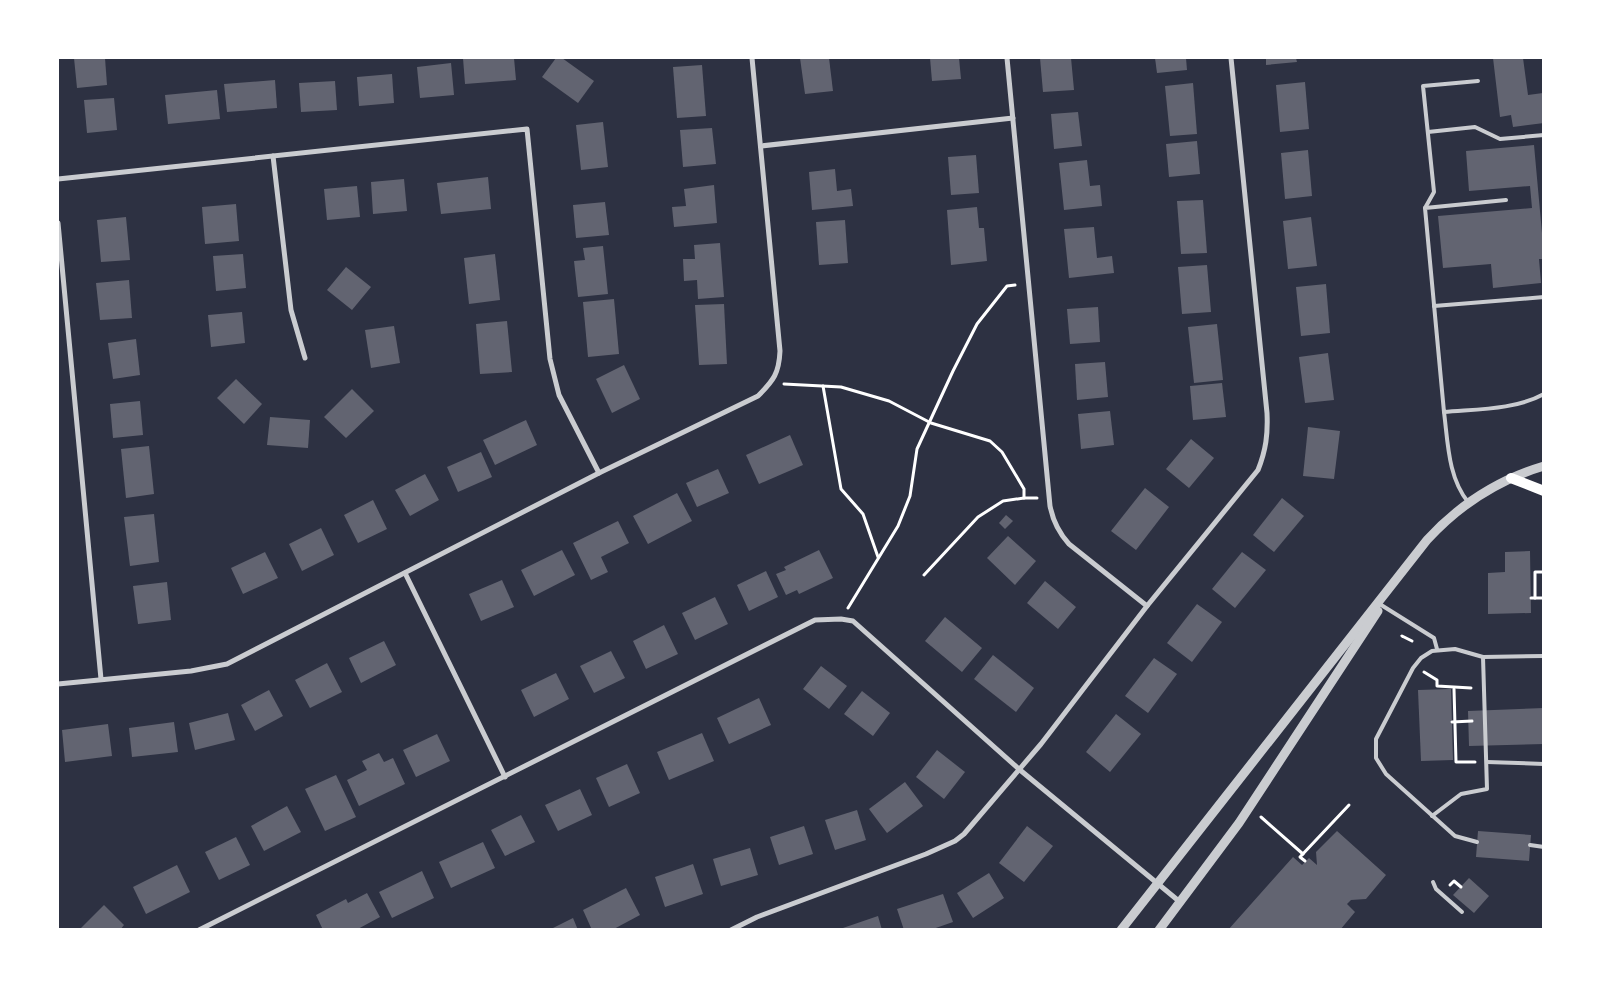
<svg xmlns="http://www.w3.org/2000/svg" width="1601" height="987" viewBox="0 0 1601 987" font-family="Signika,sans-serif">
	<rect width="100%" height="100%" fill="#2d3142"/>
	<!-- building -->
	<g fill="#626471">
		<polygon points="74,58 105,58 107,85 77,88"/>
		<polygon points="463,58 514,58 516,80 465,84"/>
		<polygon points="556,58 562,58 594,81 578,103 542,77"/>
		<polygon points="800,58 829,58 833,91 805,94"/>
		<polygon points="930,58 959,58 961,79 932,81"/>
		<polygon points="1040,58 1071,58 1074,90 1043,92"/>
		<polygon points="1155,58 1186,58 1187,70 1157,73"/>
		<polygon points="1266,58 1296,58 1297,62 1266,65"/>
		<polygon points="1493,58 1523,58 1528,95 1543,93 1544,123 1513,127 1511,115 1500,117"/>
		<polygon points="451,63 454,95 420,98 417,67"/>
		<polygon points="702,65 706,116 677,118 673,67"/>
		<polygon points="392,74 394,103 359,106 357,77"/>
		<polygon points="275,80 277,108 227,112 224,84"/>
		<polygon points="335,81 337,110 301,112 299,83"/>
		<polygon points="1305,82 1309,129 1280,132 1276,85"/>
		<polygon points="1193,83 1197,134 1170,136 1165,86"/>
		<polygon points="217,90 220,119 168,124 165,95"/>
		<polygon points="114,98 117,130 87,133 84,100"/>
		<polygon points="1078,112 1082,146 1054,149 1051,114"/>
		<polygon points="603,122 608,167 581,170 576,125"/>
		<polygon points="712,128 716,164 683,167 680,130"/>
		<polygon points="1197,141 1200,174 1169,177 1166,144"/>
		<polygon points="1534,145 1544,255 1544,259 1539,259 1541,283 1493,288 1491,264 1443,268 1438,216 1532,208 1530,186 1469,191 1466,151"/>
		<polygon points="1308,150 1312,196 1285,199 1281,153"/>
		<polygon points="976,155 979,193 951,195 948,157"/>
		<polygon points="1087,160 1090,186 1100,185 1102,206 1064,210 1059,163"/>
		<polygon points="835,169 837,191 851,189 853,206 812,210 809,172"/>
		<polygon points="488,177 491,209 441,214 437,183"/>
		<polygon points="404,179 407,211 373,214 371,182"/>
		<polygon points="714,185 717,223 674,227 672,207 686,206 684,189"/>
		<polygon points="357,186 360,217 327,220 324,189"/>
		<polygon points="1203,200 1207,253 1181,254 1177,201"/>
		<polygon points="605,202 609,235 576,238 573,205"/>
		<polygon points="236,204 239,241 205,244 202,207"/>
		<polygon points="977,207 979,228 984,228 987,261 951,265 947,210"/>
		<polygon points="126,217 130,260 101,262 97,220"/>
		<polygon points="1311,217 1317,266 1288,269 1283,221"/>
		<polygon points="845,220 848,263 819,265 816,222"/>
		<polygon points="1094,227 1097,258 1112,256 1114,273 1069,278 1064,229"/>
		<polygon points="720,243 724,297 698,299 697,280 684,281 683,259 695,259 694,245"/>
		<polygon points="603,246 608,294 578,297 574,261 585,260 583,248"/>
		<polygon points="243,254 246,288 216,291 213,256"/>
		<polygon points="495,254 500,300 469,304 464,258"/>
		<polygon points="1207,265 1211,312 1182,314 1178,267"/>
		<polygon points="346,267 371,287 352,310 327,290"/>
		<polygon points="129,280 132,318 100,320 96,283"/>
		<polygon points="1326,284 1330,333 1301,336 1296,287"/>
		<polygon points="614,299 619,354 588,357 583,302"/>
		<polygon points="724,304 727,364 699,365 695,305"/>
		<polygon points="1098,307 1100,342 1070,344 1067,309"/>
		<polygon points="242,312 245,343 211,347 208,315"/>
		<polygon points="507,321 512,372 480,374 476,324"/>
		<polygon points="1217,324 1223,380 1194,383 1188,327"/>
		<polygon points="394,326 400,363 371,368 365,330"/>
		<polygon points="136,339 140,375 113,379 108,343"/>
		<polygon points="1328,353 1334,400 1305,403 1299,357"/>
		<polygon points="1105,362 1108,397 1077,400 1075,364"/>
		<polygon points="624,365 640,399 612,413 596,379"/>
		<polygon points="236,379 262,404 244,424 217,398"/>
		<polygon points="1222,383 1226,417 1193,420 1190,386"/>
		<polygon points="352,389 374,411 346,438 324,417"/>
		<polygon points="140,401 143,435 113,438 110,404"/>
		<polygon points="1110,411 1114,445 1081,449 1078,414"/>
		<polygon points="270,417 310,420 308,448 267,445"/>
		<polygon points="526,420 537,445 495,465 483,440"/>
		<polygon points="1308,427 1340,431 1334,479 1303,476"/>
		<polygon points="790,435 803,465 759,484 746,455"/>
		<polygon points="1191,439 1214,458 1189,488 1166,469"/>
		<polygon points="149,446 154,494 126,498 121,449"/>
		<polygon points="481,452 492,477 458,492 447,467"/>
		<polygon points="718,469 729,493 697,507 686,483"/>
		<polygon points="425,474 439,500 410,516 395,490"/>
		<polygon points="1145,488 1169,507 1136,550 1111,531"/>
		<polygon points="677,493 692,521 648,544 633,516"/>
		<polygon points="1282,498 1304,516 1274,552 1253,535"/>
		<polygon points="373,500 387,529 358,543 344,515"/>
		<polygon points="154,514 159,562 130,566 124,517"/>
		<polygon points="1006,515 1013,521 1005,529 999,523"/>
		<polygon points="618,521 629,543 601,557 608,572 591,580 573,543"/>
		<polygon points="321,528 334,555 302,571 289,544"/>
		<polygon points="1008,536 1036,561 1015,585 987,558"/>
		<polygon points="562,550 575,575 534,596 521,570"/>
		<polygon points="819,550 833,578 799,594 797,590 786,595 776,574 786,570 784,567"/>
		<polygon points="1530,551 1531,613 1488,614 1488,573 1505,572 1505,552"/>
		<polygon points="265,552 278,578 243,594 231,568"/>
		<polygon points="1242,552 1266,570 1235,608 1212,589"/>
		<polygon points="766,571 778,597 749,611 737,585"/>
		<polygon points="502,580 514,607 481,621 469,594"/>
		<polygon points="1045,581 1076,607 1058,629 1027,603"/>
		<polygon points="167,582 171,620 138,624 133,586"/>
		<polygon points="715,597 728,624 695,640 682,613"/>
		<polygon points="1197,604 1222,622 1192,662 1167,643"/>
		<polygon points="945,617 982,648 962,672 925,641"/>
		<polygon points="664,625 678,654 646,669 633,641"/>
		<polygon points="384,641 396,665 361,683 349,658"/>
		<polygon points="611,651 625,678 594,693 580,666"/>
		<polygon points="993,655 1034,688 1016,712 974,679"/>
		<polygon points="1154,658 1177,674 1148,713 1125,696"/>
		<polygon points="327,663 342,692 310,708 295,680"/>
		<polygon points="821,666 847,686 829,709 803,689"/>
		<polygon points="556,673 569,699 534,717 521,690"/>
		<polygon points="1451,689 1453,760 1421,761 1418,690"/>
		<polygon points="269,690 283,716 255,731 241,705"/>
		<polygon points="862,691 890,713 873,736 844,714"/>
		<polygon points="759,698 771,725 729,744 717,718"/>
		<polygon points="1544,708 1544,744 1469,746 1468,711"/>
		<polygon points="228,713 235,740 195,750 189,723"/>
		<polygon points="1116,714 1141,734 1110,772 1086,752"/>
		<polygon points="174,722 178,752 132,757 129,728"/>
		<polygon points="108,724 112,756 65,762 62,730"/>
		<polygon points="702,733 714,761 669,780 657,752"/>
		<polygon points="437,734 450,761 416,777 403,750"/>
		<polygon points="937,750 965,772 944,799 916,777"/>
		<polygon points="379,753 384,762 393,758 405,784 359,806 347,780 367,770 362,761"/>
		<polygon points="627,764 640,793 609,807 596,778"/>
		<polygon points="336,775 356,817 325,831 305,789"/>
		<polygon points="905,782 923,806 887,833 869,809"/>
		<polygon points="580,789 592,815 558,831 545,805"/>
		<polygon points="287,806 301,832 264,851 251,826"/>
		<polygon points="857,810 866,840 835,850 825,820"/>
		<polygon points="521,815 535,842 505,856 491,830"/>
		<polygon points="804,826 813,854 779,865 770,837"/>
		<polygon points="1027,826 1053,846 1024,882 999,863"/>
		<polygon points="1337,831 1386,875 1366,899 1351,900 1347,904 1355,912 1340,930 1228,930 1293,857 1302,865 1309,858 1317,865 1316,852"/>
		<polygon points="1478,831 1531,835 1529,861 1476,857"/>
		<polygon points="236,837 250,865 219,880 205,852"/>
		<polygon points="483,842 495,868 451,888 439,862"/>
		<polygon points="750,848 758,875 721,886 713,859"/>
		<polygon points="693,864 703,894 665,907 655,877"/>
		<polygon points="177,865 190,892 146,914 133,887"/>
		<polygon points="422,871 434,898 392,918 379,892"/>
		<polygon points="989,873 1004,898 973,918 957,893"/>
		<polygon points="1469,878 1489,896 1474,913 1453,895"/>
		<polygon points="626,888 640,915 612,930 592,930 583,910"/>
		<polygon points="367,893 380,917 356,930 323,930 316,915 346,899 348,903"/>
		<polygon points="943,894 953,922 930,930 904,930 897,909"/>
		<polygon points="104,905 124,925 120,930 79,930"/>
		<polygon points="878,916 882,930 840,930 840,929"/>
		<polygon points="573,918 578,930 549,930"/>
	</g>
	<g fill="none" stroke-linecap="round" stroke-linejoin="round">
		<!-- path -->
		<g stroke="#fff" stroke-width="3">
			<polyline points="784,384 841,387 889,401 931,423 990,441 1002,452 1024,489 1024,498 1037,498"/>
			<polyline points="823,386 841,489 863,514 878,557"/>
			<polyline points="924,575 978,517 1003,501 1024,498"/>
			<polyline points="1531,598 1535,598 1535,572 1544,572"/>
			<polyline points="1535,598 1544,598"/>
			<polyline points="848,608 898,526 910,496 917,449 953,371 977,324 1007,286 1015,285"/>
			<polyline points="1402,636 1412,641"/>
			<polyline points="1424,672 1437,680 1437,686 1471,688"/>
			<polyline points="1454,689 1456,762 1475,762"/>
			<polyline points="1452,722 1472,721"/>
			<polyline points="1261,817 1303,854"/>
			<polyline points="1305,861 1300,857 1349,805"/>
			<polyline points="1450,885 1454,881 1461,887"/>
		</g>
		<!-- service -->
		<g stroke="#caccd0" stroke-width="4">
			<polyline points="1428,132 1475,127 1500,139 1544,135"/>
			<path d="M 1506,200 L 1425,208 L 1444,412 C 1476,409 1515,410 1544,394"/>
			<polyline points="1425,208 1434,192 1423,86 1478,81"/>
			<polyline points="1434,306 1544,297"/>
			<path d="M 1444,412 C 1448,443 1448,477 1468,502"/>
			<polyline points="1378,603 1434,638 1437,649"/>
			<polyline points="1487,762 1544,764"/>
			<polyline points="1432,816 1461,794 1487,789 1483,657"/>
			<polyline points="1477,842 1455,836 1386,774 1376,758 1376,739 1413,668 1421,658 1432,651 1455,649 1483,657 1544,656"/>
			<polyline points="1530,845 1544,847"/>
			<polyline points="1433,882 1436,889 1462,912"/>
		</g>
		<!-- minor -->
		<g stroke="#caccd0" stroke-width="5">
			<path d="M 1007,58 L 1050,506 C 1053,521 1058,532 1069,544 L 1147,606"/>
			<polyline points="761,146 1013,118"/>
			<polyline points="273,156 291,310 305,358"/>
			<polyline points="58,179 527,129 550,359 559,395 599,473"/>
			<polyline points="58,223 101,679"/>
			<polyline points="405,573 505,777"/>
			<path d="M 58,684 L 191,671 L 227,664 L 599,473 L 758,396 C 774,380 779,373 780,351 L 752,58"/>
			<polyline points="199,930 815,620 841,619 853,621 1020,770 1180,902"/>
			<path d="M 731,930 L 757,917 L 926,854 L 955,841 L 964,834 L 1041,744 L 1147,606 L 1258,470 C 1266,450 1268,434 1267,413 L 1231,58"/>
		</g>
		<!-- tertiary -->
		<g stroke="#caccd0" stroke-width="9">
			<path d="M 1121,930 L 1427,540 C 1460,504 1497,480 1544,466"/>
			<polyline points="1159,930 1239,823 1378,611"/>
		</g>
		<!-- secondary -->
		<polyline stroke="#fff" stroke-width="10" points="1511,478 1544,491"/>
	</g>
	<!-- border -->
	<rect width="1601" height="987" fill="none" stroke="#ffffff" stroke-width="118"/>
</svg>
